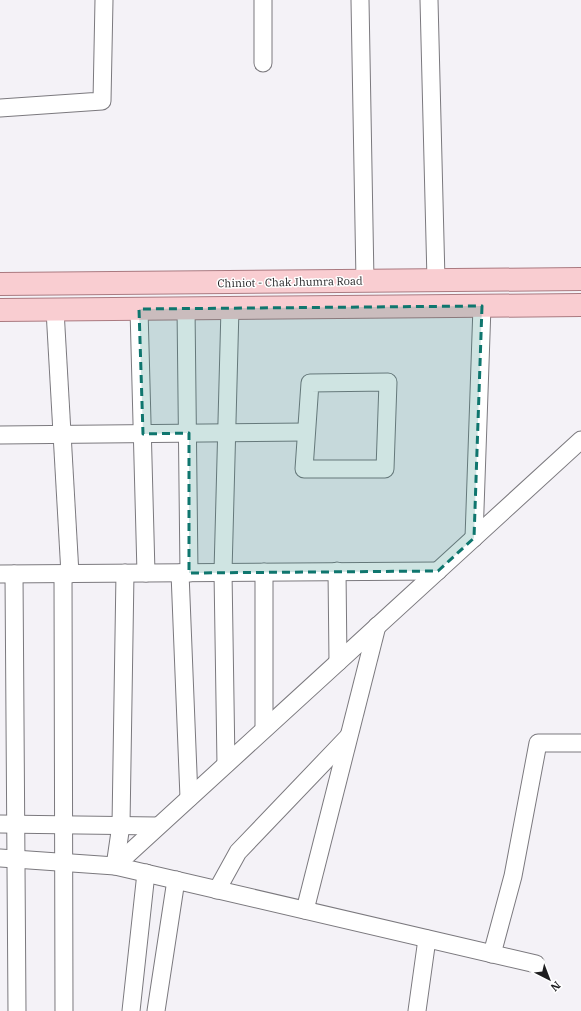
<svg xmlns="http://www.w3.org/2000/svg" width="581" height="1011" viewBox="0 0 581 1011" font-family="'IBM Plex Serif',serif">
	<rect width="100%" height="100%" fill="#f4f2f7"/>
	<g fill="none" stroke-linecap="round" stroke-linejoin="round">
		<!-- minor casing -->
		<g stroke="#7b797e" stroke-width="19">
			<g id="minor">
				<polyline points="263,0 263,63"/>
				<polyline points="360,0 365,281"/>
				<polyline points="429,0 436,280"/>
				<polyline points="0,108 102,101 104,0"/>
				<polyline points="186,308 189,573"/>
				<polyline points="139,309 146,573"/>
				<polyline points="55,310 70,574"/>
				<polygon points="388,382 385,469 304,469 310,383"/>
				<polyline points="0,435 306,432"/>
				<polyline points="474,538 482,306"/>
				<polyline points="337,571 338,662"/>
				<polyline points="264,572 264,729"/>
				<polyline points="125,573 121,825 115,866 536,964"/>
				<polyline points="180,573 189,798"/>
				<polyline points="0,574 438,571"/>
				<polyline points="14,574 17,1011"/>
				<polyline points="63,574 64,1011"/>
				<polyline points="226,764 223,572 230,308"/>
				<polyline points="0,824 157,826"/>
				<polyline points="0,858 115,866 581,440"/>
				<polyline points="217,890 238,852 348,737"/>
				<polyline points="305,910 377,626"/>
				<polyline points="492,954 513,876 538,743 581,743"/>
				<polyline points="131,1011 146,873"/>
				<polyline points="156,1011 176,880"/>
				<polyline points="417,1011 427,939"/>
			</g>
		</g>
		<!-- major casing -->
		<g stroke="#aa7a80" stroke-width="24">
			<g id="major">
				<polyline points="0,284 581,279"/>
				<polyline points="0,310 581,305"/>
			</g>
		</g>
		<!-- minor -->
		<use href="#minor" stroke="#fff" stroke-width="17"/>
		<!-- major -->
		<use href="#major" stroke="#f9cdd1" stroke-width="22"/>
	</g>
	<!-- marked area -->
	<path fill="#0f766e" fill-opacity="0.2" stroke="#0f766e" stroke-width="3" stroke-dasharray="8 5" stroke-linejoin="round" d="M 482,306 L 474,538 L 438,571 L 189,573 L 189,433 L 143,434 L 139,309 Z"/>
	<g text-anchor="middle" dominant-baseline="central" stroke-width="3" stroke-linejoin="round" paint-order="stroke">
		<!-- street labels -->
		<g font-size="11" fill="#1e1e20" stroke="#fff">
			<text transform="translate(290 282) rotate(-1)">Chiniot - Chak Jhumra Road</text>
		</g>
	</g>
	<!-- north arrow -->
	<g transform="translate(549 979) rotate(138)" stroke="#ffffff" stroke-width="3" paint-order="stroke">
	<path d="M0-3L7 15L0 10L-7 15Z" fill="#1e1e20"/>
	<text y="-6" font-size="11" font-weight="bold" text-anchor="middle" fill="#1e1e20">N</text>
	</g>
</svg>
